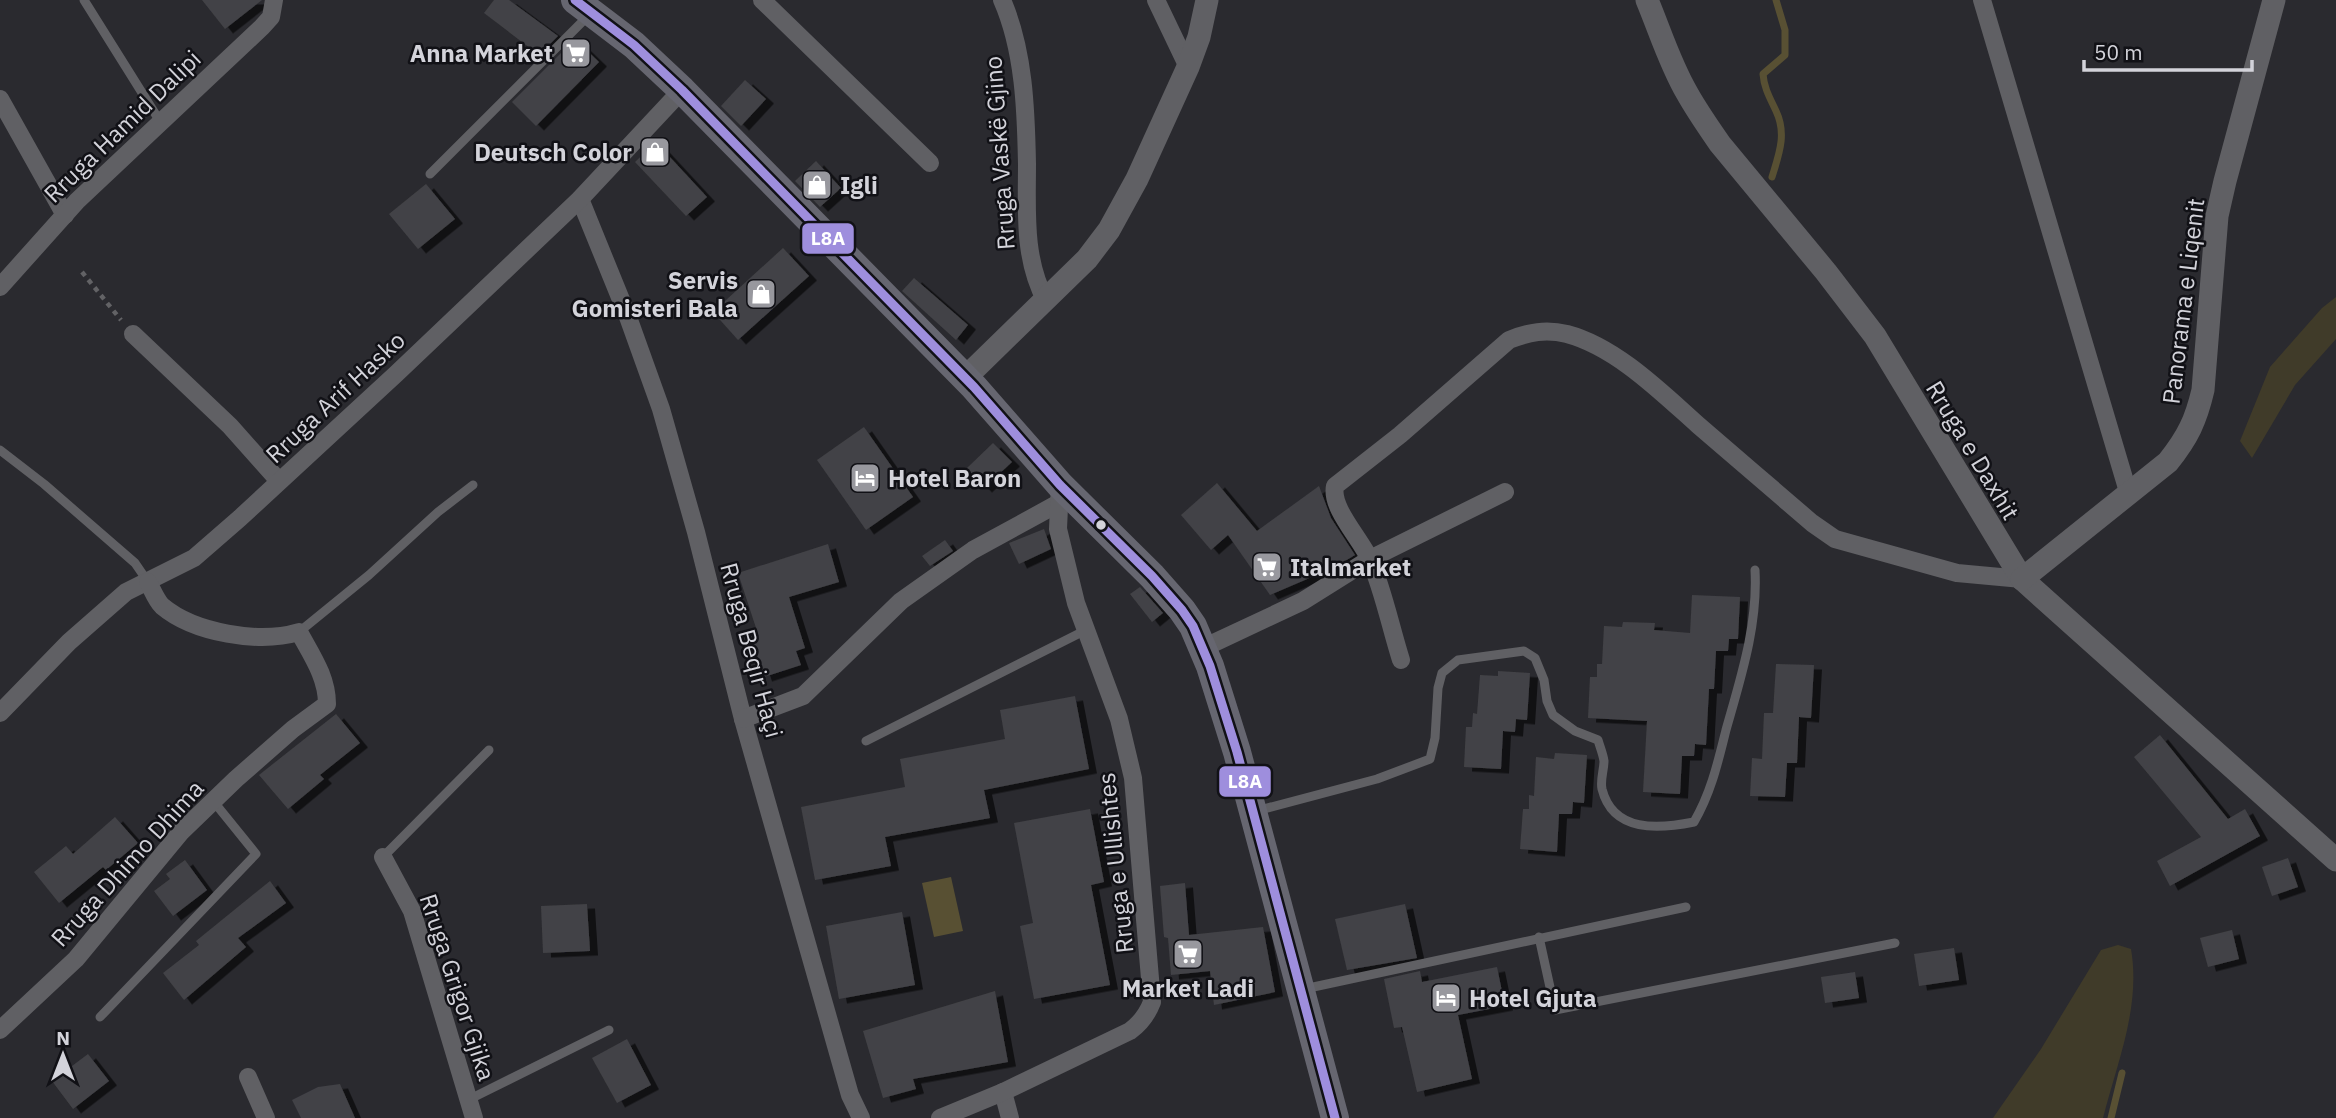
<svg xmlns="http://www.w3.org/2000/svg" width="2336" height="1118" viewBox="0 0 2336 1118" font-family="'IBM Plex Sans',sans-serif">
	<defs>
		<filter id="shadow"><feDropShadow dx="8" dy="4.5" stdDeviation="0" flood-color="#0009"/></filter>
	</defs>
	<rect width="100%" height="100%" fill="#2a2a2f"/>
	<!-- green -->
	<g fill="#403b29">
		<polygon points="2336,297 2336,339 2295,385 2252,458 2240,441 2270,367 2322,308"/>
		<path d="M 2118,945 L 2131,949 C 2141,1007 2117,1063 2103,1118 L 1993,1118 L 2041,1049 L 2101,950 Z"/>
	</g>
	<!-- water -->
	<polygon fill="#585033" points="951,877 963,931 934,937 922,883"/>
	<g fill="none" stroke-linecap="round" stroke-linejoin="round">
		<!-- stream -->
		<g stroke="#585033" stroke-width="7">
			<path d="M 1772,177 C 1779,154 1787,134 1776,111 C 1770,98 1764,88 1763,74 L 1785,55 L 1785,30 L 1776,0"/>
			<polyline points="2111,1118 2122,1073"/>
		</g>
	</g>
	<!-- building -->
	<g fill="#424246" filter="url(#shadow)">
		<polygon points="202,0 262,0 225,29"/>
		<polygon points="494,0 509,0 558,36 539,55 484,13"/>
		<polygon points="575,39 599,62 536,126 512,102"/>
		<polygon points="745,80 766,99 741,126 721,106"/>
		<polygon points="656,142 707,197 686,216 635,162"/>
		<polygon points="816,161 841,188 820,207 795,181"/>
		<polygon points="426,184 455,219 418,249 389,214"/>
		<polygon points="783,248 809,276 738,340 713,312"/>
		<polygon points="914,278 968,325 956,340 902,291"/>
		<polygon points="864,427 913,497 866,530 817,460"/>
		<polygon points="993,443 1012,462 984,488 966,469"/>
		<polygon points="1217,483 1257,531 1319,486 1331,518 1355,555 1335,567 1270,595 1228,535 1211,550 1181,515"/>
		<polygon points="1044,529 1051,549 1019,564 1009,543"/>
		<polygon points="945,540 953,551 930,566 922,556"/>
		<polygon points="828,544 839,582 789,597 805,648 796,651 801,665 764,677 751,636 758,634 738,573"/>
		<polygon points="1140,587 1163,613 1152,622 1130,594"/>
		<polygon points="1692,595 1740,597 1738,639 1729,639 1728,651 1716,651 1714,689 1709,689 1706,745 1695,744 1694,756 1682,756 1680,794 1643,792 1647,721 1588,718 1590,677 1597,677 1597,664 1602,664 1604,626 1622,627 1623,622 1655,623 1654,630 1690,633"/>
		<polygon points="1776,664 1814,665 1811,718 1799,717 1797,763 1787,763 1785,797 1750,796 1752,758 1762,759 1764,713 1773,713"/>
		<polygon points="1498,671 1530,673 1527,720 1516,719 1515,732 1503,731 1501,769 1464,767 1466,727 1472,727 1473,713 1477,714 1480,675 1498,676"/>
		<polygon points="1075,696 1089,769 984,790 990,818 885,837 891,866 815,880 801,807 905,787 900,759 1005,739 1000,710"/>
		<polygon points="336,714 360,743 320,775 324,779 288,809 259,775"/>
		<polygon points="2160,735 2228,819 2245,809 2260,836 2170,886 2157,861 2201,837 2134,757"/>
		<polygon points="1555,753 1587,755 1584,803 1573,802 1572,814 1559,814 1557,852 1520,849 1523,809 1529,809 1529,795 1534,796 1536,757 1554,759"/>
		<polygon points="1090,809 1104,882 1091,885 1110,985 1034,999 1020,926 1033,923 1014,823"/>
		<polygon points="115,817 138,843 106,870 103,867 59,903 34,872 66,846 73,854"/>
		<polygon points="2288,858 2298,887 2272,896 2262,867"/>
		<polygon points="185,860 207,890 173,916 154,891 170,879 166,874"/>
		<polygon points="270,881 286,903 238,938 246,947 184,1000 163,973 199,945 196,941"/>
		<polygon points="1185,883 1189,935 1263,927 1275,992 1214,1005 1210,971 1171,975 1168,938 1164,937 1160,886"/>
		<polygon points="587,904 590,951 543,953 541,906"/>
		<polygon points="1405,904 1417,958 1347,970 1335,919"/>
		<polygon points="902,912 915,985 839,999 826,926"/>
		<polygon points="2232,930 2239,959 2208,967 2200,938"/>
		<polygon points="1954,948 1959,980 1919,986 1914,954"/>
		<polygon points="1497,967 1505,1006 1458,1015 1472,1079 1417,1092 1402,1027 1394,1028 1384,979 1420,971 1422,982"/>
		<polygon points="1855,972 1859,998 1825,1003 1821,977"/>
		<polygon points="995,991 1008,1062 913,1079 916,1089 883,1098 863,1031"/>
		<polygon points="627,1039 651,1085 617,1103 592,1058"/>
		<polygon points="88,1054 109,1081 73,1109 52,1081"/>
		<polygon points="340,1084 355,1118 301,1118 292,1100 318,1087"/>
	</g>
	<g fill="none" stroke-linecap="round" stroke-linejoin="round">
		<!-- path -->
		<polyline stroke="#626265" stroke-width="4.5" stroke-dasharray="5 5" stroke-linecap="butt" points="82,272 121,320"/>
		<!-- service -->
		<g stroke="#606064" stroke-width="9">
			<polyline points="84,0 161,123"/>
			<polyline points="430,174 590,14"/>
			<polyline points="0,450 44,484 135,563 148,582"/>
			<polyline points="299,632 369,575 438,512 473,485"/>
			<polyline points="866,741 1086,630"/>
			<path d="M 1256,811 L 1377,779 L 1430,759 L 1435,738 L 1438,688 L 1442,673 L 1458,660 L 1524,651 L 1535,658 L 1544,680 L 1547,701 L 1553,715 L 1575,731 L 1598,740 C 1600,747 1603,754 1604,761 C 1604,770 1600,780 1602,789 C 1613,833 1659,829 1694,822 C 1711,793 1718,762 1726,730 C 1741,677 1758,625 1755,570"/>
			<polyline points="383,857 489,750"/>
			<polyline points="1539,937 1555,1010 1895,943"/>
			<polyline points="1304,989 1686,907"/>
			<polyline points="100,1017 256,854 214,802"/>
			<polyline points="468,1100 609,1030"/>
		</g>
		<!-- minor -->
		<g stroke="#606064" stroke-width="18">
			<polyline points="762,0 930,163"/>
			<path d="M 1002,0 C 1024,50 1026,110 1027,164 C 1027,211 1023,259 1046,301"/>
			<polyline points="1156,0 1188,67"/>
			<polyline points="1982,0 2129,495"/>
			<polyline points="0,99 65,215"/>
			<polyline points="580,199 628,317 661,409 696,532 743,719 850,1095 861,1118"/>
			<polyline points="0,287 77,201 262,27 271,17 274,0"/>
			<polyline points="133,334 230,426 279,481"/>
			<polyline points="1203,648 1303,601 1370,559 1505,492"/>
			<path d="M 1401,660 C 1391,629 1383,589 1370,560 C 1361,539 1330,508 1335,486 L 1400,435 L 1509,340 C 1529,332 1546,329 1567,334 C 1616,347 1661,392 1698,425 C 1736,458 1774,490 1812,523 L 1835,539 L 1957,573 L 2022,579"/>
			<polyline points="0,713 69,642 126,592 194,558 240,518 396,374 580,199 682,90"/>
			<polyline points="743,719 803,696 901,601 973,550 1059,503"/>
			<polyline points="383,857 412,911 474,1118"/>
			<path d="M 0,1030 L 76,959 L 181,832 L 236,779 L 293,729 L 327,704 C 327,677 312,656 299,632 C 259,644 194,633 162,606 C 156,600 152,589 148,582"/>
			<polyline points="248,1077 266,1118"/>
			<polyline points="1003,1092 1010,1118"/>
			<path d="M 940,1118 L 1003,1092 L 1130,1031 C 1141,1023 1147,1015 1152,1002 L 1133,778 L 1119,719 L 1076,603 L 1058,529 L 1060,485"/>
		</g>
		<!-- tertiary -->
		<g stroke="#606064" stroke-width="23">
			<path d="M 1647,0 C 1660,31 1670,64 1687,93 C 1697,111 1709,128 1720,144 L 1826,272 L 1875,336 L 2022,579 L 2336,860"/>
			<polyline points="965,378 1087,259 1109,230 1137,179 1188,67 1199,37 1207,0"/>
			<path d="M 2022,579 L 2168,462 C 2188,437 2196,420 2203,390 L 2217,216 L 2225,181 L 2274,0"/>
		</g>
		<!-- primary -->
		<polyline stroke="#666670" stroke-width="28" points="575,0 634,45 682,90 974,387 1060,485 1152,576 1182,610 1193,626 1210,666 1237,752 1335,1118"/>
		<!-- bus-1 casing -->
		<g stroke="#111116" stroke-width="14">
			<polyline id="bus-1" points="575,0 634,45 682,90 974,387 1060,485 1152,576 1182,610 1193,626 1210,666 1237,752 1335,1118"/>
		</g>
		<!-- bus-1 -->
		<use href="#bus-1" stroke="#9e8edd" stroke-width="9"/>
	</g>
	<!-- icons -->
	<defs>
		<g id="supermarket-square" transform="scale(1.575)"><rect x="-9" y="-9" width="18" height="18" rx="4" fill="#98989e" stroke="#111116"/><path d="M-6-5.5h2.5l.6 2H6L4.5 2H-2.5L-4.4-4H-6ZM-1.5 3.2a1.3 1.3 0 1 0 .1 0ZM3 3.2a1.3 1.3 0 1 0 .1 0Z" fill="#fff"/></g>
		<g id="shop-square" transform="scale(1.575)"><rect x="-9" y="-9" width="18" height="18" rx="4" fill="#98989e" stroke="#111116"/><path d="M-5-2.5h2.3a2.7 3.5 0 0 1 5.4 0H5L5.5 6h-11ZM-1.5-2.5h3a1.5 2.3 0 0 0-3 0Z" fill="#fff"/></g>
		<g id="hotel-square" transform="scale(1.575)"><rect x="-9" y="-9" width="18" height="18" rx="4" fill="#98989e" stroke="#111116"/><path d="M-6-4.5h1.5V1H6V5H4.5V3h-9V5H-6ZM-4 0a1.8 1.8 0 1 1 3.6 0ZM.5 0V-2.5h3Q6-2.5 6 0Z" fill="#fff"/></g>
	</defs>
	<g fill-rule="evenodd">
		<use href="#supermarket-square" x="576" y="53"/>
		<use href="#shop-square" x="655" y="152"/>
		<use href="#shop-square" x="817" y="185"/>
		<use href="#shop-square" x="761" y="294"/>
		<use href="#hotel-square" x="865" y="478"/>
		<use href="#supermarket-square" x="1267" y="567"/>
		<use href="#supermarket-square" x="1188" y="954"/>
		<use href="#hotel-square" x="1446" y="998"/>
	</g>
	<!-- markers -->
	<circle fill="#d3d3da" stroke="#111116" stroke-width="2.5" cx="1101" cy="525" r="6"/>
	<g text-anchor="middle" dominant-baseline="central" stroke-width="5" stroke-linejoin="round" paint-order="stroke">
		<!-- poi labels -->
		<g font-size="24" font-weight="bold" fill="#d3d3da" stroke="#111116" text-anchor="start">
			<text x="553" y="53" text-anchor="end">Anna Market</text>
			<text x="632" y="152" text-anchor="end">Deutsch Color</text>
			<text x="840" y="185">Igli</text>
			<text x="738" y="280" text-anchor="end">Servis<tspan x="738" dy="28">Gomisteri Bala</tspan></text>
			<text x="888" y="478">Hotel Baron</text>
			<text x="1290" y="567">Italmarket</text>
			<text x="1188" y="988" text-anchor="middle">Market Ladi</text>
			<text x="1469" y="998">Hotel Gjuta</text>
		</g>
		<!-- street labels -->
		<g font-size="24" fill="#d3d3da" stroke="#111116">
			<text transform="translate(122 126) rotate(-44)">Rruga Hamid Dalipi</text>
			<text transform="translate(999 153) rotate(-94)">Rruga Vaskë Gjino</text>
			<text transform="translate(2183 301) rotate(-83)">Panorama e Liqenit</text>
			<text transform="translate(335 397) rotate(-43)">Rruga Arif Hasko</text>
			<text transform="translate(1973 450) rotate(59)">Rruga e Daxhit</text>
			<text transform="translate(752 650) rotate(75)">Rruga Beqir Haçi</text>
			<text transform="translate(127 863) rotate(-48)">Rruga Dhimo Dhima</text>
			<text transform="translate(1115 863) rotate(-96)">Rruga e Ullishtes</text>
			<text transform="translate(458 987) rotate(72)">Rruga Grigor Gjika</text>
		</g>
	</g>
	<g stroke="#111116" stroke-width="2.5">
		<rect x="801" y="222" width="54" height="33" rx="7" fill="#9e8edd"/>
		<rect x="1218" y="765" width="54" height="33" rx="7" fill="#9e8edd"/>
	</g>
	<g font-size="19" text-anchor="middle" font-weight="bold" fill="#fff">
		<text x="828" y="245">L8A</text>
		<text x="1245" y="788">L8A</text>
	</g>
	<!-- north arrow -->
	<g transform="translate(63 1055)" stroke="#111116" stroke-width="5" paint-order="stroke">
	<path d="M0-5L12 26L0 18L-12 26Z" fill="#d3d3da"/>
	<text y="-10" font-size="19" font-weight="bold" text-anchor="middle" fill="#d3d3da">N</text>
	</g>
	<!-- scale -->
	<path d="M2084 60v10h168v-10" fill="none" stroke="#d3d3da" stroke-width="3.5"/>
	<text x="2094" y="60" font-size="21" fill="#d3d3da" stroke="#111116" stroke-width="5" paint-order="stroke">50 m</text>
</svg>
